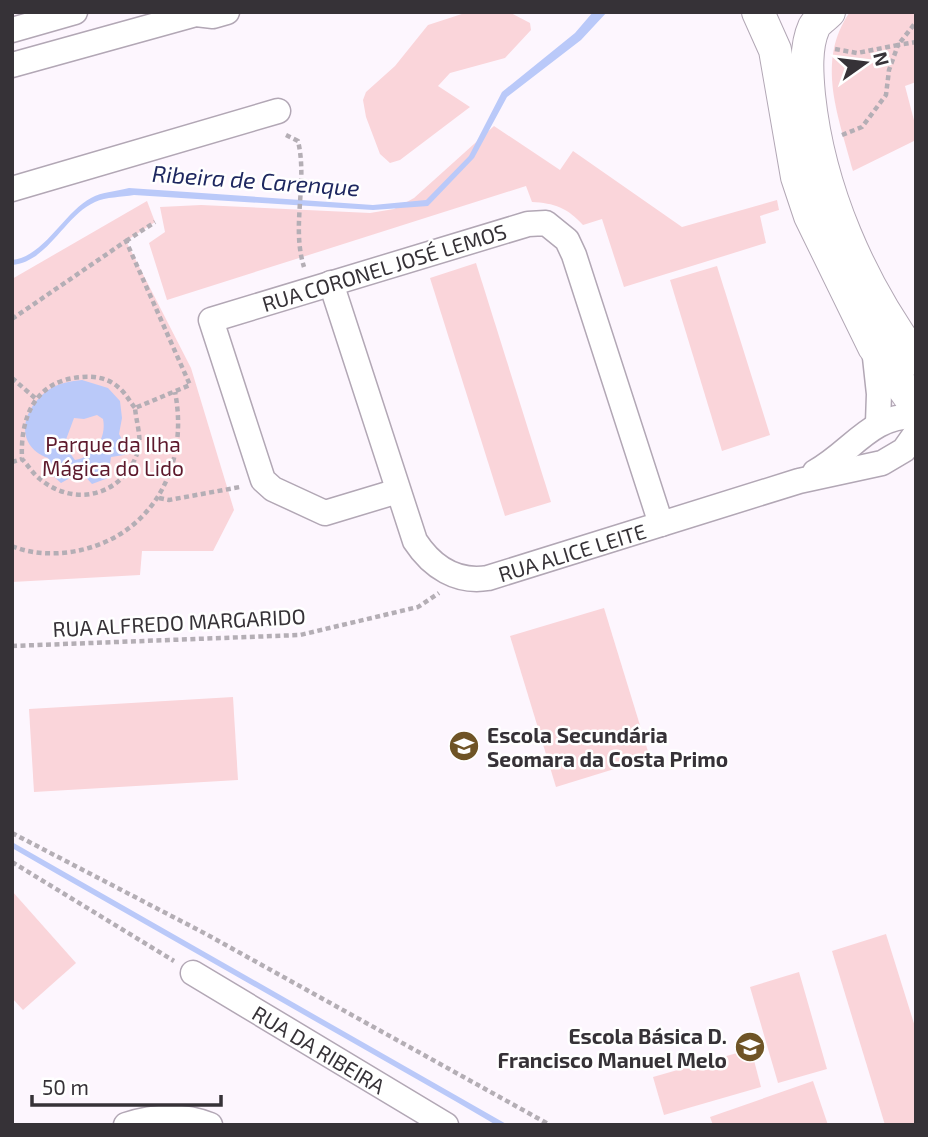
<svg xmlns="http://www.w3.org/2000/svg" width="928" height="1137" viewBox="0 0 928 1137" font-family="'Exo 2',sans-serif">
	<rect width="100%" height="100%" fill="#fdf6fe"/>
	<!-- green -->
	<g fill="#fad5da">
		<polygon points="468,12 509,12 530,23 531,30 505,58 450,73 438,86 470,107 400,160 390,163 380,154 366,117 363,100 366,92 395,66 428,25"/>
		<path d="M 850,12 L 916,12 L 916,82 L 905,86 L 916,128 L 916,140 L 853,171 C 839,117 815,61 850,12 Z"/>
		<path d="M 494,126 L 560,170 L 573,151 L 682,227 L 777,200 L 779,210 L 760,216 L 766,243 L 624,287 L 602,219 L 583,225 C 568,208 554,203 532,202 L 526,186 L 167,300 L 149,243 L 165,232 L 160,207 L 201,205 L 370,213 L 394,209 L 414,198 Z"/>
		<polygon points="147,201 155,222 126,241 191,368 234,510 213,551 142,551 140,575 12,582 12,279"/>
		<polygon points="476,263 551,502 505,516 430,278"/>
		<polygon points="717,266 770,435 722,451 670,280"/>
		<polygon points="604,608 650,758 556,787 510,636"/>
		<polygon points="233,697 238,780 34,792 29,709"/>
		<polygon points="12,891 76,963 23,1010 12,998"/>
		<polygon points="886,934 916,1030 916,1125 885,1125 832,951"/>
		<polygon points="799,972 827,1069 778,1083 750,987"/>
		<polygon points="751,1049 761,1087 664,1115 653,1077"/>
		<polygon points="813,1081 828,1125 713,1125 710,1117"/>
	</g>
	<!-- water -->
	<g fill="#bac9f9" fill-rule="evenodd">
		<path d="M 593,12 L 607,12 L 581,40 L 507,97 L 474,158 L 428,206 L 373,210 L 134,195 C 122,197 106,197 95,202 C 64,216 48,262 12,265 L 12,260 C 44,257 64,212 91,198 C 101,192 118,191 129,188 L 373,205 L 426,200 L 469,156 L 502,92 L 575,33 Z"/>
		<path d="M 82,380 L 108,388 L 120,401 L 122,418 L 119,434 L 128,450 L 124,455 L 111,457 L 108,478 L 92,484 L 81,472 L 61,483 L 51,474 L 48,458 C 13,445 22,407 50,389 C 59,383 71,381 82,380 ZM 97,415 L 103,419 C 107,438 94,457 75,460 L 64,445 L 74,418 L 84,419 Z"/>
		<polygon points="12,842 508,1125 496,1125 455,1101 57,874 12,848"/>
	</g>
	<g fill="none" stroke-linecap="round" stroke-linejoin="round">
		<!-- minor casing -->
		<g stroke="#b2a7b5" stroke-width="27">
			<g id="minor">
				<polyline points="12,30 75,12"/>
				<polyline points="12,65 196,14 213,16 227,12"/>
				<polyline points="12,189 278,111"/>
				<path d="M 331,283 L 415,541 C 432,567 457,583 488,578 L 799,481 L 882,463 L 904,450 L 916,433"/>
				<polyline points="874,348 879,394 878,423"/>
				<path d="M 815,472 C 853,451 870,415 916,416"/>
				<polyline points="398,491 325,513 273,489 263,480 211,320 528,224 546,223 567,240 574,255 661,524"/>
				<polyline points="193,973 446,1125"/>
				<path d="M 126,1125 C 154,1116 182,1114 210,1125"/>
			</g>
		</g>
		<!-- tertiary casing -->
		<g stroke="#b2a7b5" stroke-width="34">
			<g id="tertiary">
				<polyline points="758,12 775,50 797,177 810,216 874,347 916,406"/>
				<path d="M 829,12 C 824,17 817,21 814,27 C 805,47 807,74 809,95 C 819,190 860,283 916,359"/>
			</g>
		</g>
		<!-- path -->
		<g stroke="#b4aeb5" stroke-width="4.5" stroke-dasharray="5 3.5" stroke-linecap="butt">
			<polyline points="835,49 857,53 898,45 916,22"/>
			<path d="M 286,135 L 298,141 C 308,183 291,226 304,267"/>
			<polyline points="842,135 862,127 886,95 889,70 898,45 916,42"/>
			<polyline points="126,241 155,222"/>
			<path d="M 12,319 L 126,241 L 190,385 L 135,408 C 136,420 141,436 139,447 C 128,493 77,510 40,479 C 33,474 28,465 22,459 C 20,417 35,380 82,377 C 95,376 108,378 118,387 C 125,392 130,402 135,408"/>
			<polyline points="12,378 35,398"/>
			<polyline points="12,462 22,459"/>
			<polyline points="159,498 169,500 240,487"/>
			<path d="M 12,546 C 33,555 59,555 81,550 C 155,533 189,463 175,392"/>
			<polyline points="12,646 300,635 418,607 439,593"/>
			<polyline points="12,833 206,934 550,1125"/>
			<polyline points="12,862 174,961"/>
		</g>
		<!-- minor -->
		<use href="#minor" stroke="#fff" stroke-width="24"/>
		<!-- tertiary -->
		<use href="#tertiary" stroke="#fff" stroke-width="32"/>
	</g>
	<!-- icons -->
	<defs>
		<g id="school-disc" transform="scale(1.575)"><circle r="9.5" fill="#6f5426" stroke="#fff"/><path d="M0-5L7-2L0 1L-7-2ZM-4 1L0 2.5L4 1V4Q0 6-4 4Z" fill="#fff"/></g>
	</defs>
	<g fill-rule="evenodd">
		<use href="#school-disc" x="464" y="746"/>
		<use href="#school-disc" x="750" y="1047"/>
	</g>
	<g text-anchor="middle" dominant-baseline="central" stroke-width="5" stroke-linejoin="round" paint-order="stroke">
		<!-- street labels -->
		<g font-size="21" fill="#363237" stroke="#fff">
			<text transform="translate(384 267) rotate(-17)">RUA CORONEL JOSÉ LEMOS</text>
			<text transform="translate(572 552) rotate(-17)">RUA ALICE LEITE</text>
			<text transform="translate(179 622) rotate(-3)">RUA ALFREDO MARGARIDO</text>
			<text transform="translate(319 1049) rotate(31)">RUA DA RIBEIRA</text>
		</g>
		<!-- park labels -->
		<g font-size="21" fill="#5d192c" stroke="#fff">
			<text x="113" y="443">Parque da Ilha<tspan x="113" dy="24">Mágica do Lido</tspan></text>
		</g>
		<!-- poi labels -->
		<g font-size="21" font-weight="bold" fill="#363237" stroke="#fff" text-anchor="start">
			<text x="487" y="734">Escola Secundária<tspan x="487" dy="24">Seomara da Costa Primo</tspan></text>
			<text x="727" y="1035" text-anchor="end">Escola Básica D.<tspan x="727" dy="24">Francisco Manuel Melo</tspan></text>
		</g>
		<!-- water labels -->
		<g font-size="23" font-style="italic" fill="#1e2860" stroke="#fff">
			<text transform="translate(256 180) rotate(4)">Ribeira de Carenque</text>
		</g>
	</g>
	<!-- border -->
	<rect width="928" height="1137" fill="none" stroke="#363237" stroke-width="28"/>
	<!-- north arrow -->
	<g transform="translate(865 63) rotate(76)" stroke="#ffffff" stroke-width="5" paint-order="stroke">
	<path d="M0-5L12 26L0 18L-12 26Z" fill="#363237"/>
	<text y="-10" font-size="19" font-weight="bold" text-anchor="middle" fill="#363237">N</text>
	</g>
	<!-- scale -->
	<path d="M32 1095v10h189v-10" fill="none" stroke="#363237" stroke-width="3.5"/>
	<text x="42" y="1095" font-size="21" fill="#363237" stroke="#ffffff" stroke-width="5" paint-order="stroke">50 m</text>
</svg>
